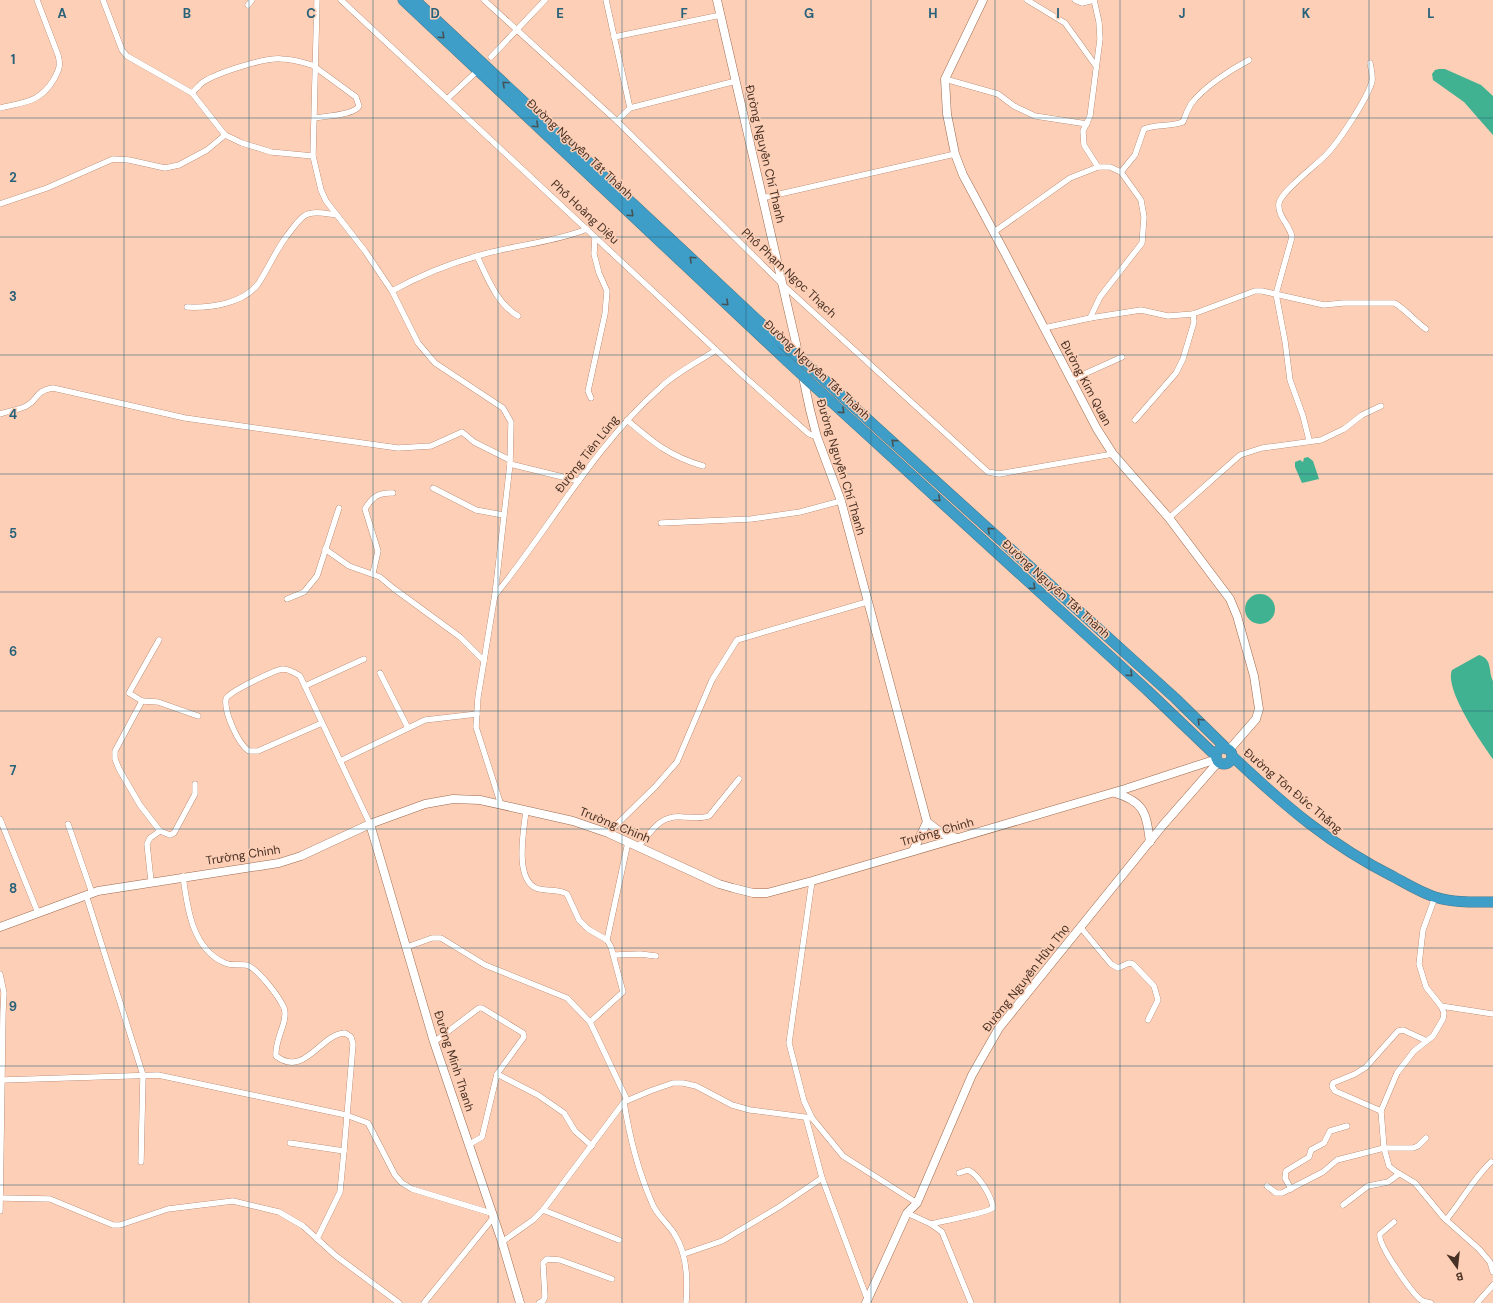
<svg xmlns="http://www.w3.org/2000/svg" width="1493" height="1303" viewBox="0 0 1493 1303" font-family="'DM Sans',sans-serif">
	<rect width="100%" height="100%" fill="#fdcfb6"/>
	<!-- water -->
	<g fill="#41b291">
		<polygon points="1439,69 1445,69 1481,85 1493,96 1493,135 1464,102 1433,80 1432,74 1435,70"/>
		<polygon points="1308,457 1313,461 1319,479 1302,483 1295,467 1295,462 1300,460 1303,462 1304,458"/>
		<circle cx="1260" cy="609" r="15"/>
		<path d="M 1479,655 C 1493,659 1488,672 1493,681 L 1493,759 C 1481,742 1444,689 1452,670 Z"/>
	</g>
	<g fill="none" stroke-linecap="round" stroke-linejoin="round">
		<!-- street casing -->
		<g stroke="#9d6a4e" stroke-width="6">
			<g id="street">
				<polyline points="103,0 122,50 127,56 192,93 225,135 242,143 271,152 313,156"/>
				<polyline points="317,0 313,156 321,190 326,201 365,251 392,291 418,343 435,363 503,408 511,422 510,464 495,594 478,697 476,727 501,805"/>
				<polyline points="341,0 746,378 809,434 817,437"/>
				<polyline points="484,0 617,121 782,284 988,472 999,474 1113,454"/>
				<polyline points="606,0 630,108"/>
				<polyline points="1027,0 1065,23 1096,66"/>
				<polyline points="1075,0 1082,3 1094,0 1099,22 1100,39 1090,116 1083,131 1084,145 1098,167"/>
				<polyline points="248,5 252,0"/>
				<polyline points="614,37 721,15"/>
				<polyline points="491,57 545,0"/>
				<polyline points="945,79 998,94 1014,106 1035,116 1087,124"/>
				<path d="M 192,93 C 196,89 199,85 203,82 C 217,73 265,57 282,59 C 293,59 305,63 315,66"/>
				<polyline points="447,99 474,74"/>
				<path d="M 0,108 C 24,102 40,103 54,79 C 59,70 61,65 58,55 L 37,0"/>
				<path d="M 315,118 C 325,116 355,115 359,106 L 356,97 L 315,67"/>
				<polyline points="617,121 630,108 736,81"/>
				<path d="M 1121,172 L 1135,155 L 1144,129 C 1156,124 1170,127 1183,122 C 1185,116 1188,109 1191,104 C 1204,87 1230,70 1249,60"/>
				<polyline points="762,198 955,154"/>
				<polyline points="0,204 47,188 113,159 129,160 165,168 179,165 207,150 225,135"/>
				<polyline points="994,232 1070,178 1098,167 1110,167 1121,172 1141,200 1144,217 1142,243 1100,297 1090,318"/>
				<path d="M 477,256 C 487,277 497,304 518,316"/>
				<path d="M 392,291 C 419,276 448,264 477,256 C 513,245 552,243 587,229"/>
				<path d="M 187,307 C 210,308 243,304 258,284 C 268,269 275,252 286,237 C 291,231 297,221 304,216 C 313,210 327,214 337,215"/>
				<path d="M 1044,328 L 1090,318 L 1141,310 L 1168,316 L 1193,314 L 1255,291 L 1262,291 L 1324,305 L 1343,303 L 1394,303 C 1401,305 1417,323 1426,329"/>
				<polyline points="1071,380 1122,357"/>
				<polyline points="591,398 588,391 605,314 607,291 599,273 594,254 595,237"/>
				<path d="M 0,414 C 8,411 20,410 28,405 C 39,398 35,391 53,388 L 185,418 L 398,448 L 431,446 L 462,432 L 474,442 L 510,460"/>
				<path d="M 627,420 C 654,443 669,456 703,466"/>
				<polyline points="1135,420 1176,373 1183,359 1194,322 1193,314"/>
				<path d="M 1309,440 L 1303,416 L 1290,380 L 1285,341 L 1276,294 L 1292,237 C 1290,225 1277,216 1279,203 C 1281,192 1316,165 1325,156 C 1338,143 1368,98 1372,81 C 1373,76 1371,69 1370,63"/>
				<polyline points="510,464 579,481"/>
				<polyline points="433,488 476,510 503,515"/>
				<polyline points="1169,518 1240,455 1262,448 1321,440 1344,429 1362,415 1381,406"/>
				<polyline points="661,523 751,519 800,512 841,501"/>
				<polyline points="325,549 349,566 380,577 393,588 460,637 484,661"/>
				<path d="M 373,573 L 378,551 L 365,509 C 372,497 379,492 393,493"/>
				<path d="M 496,594 C 551,526 594,446 661,387 C 677,372 698,362 716,350"/>
				<polyline points="287,599 304,592 317,576 339,508"/>
				<polyline points="159,640 129,693 142,701 158,702 198,716"/>
				<polyline points="380,673 408,728"/>
				<polyline points="305,686 364,659"/>
				<polyline points="142,701 115,751 115,759 119,769 140,805 160,831 170,835 174,833 195,794 195,784"/>
				<path d="M 322,723 L 258,751 L 249,751 C 238,744 224,712 226,699 C 228,692 275,670 283,669 C 289,669 295,673 300,676 L 370,824"/>
				<polyline points="340,761 425,720 477,714"/>
				<path d="M 526,811 C 524,829 514,878 536,888 C 546,892 557,888 567,894 L 579,920 L 588,929 L 607,940 L 611,947 L 623,992 L 590,1022"/>
				<polyline points="0,819 38,913"/>
				<polyline points="68,824 92,893"/>
				<polyline points="608,833 655,787 677,762 712,680 737,640 867,602"/>
				<path d="M 638,847 C 653,830 659,815 683,817 C 692,817 701,819 709,816 L 739,779"/>
				<path d="M 183,876 C 187,907 192,949 225,963 C 232,966 239,964 246,965 C 257,967 280,998 284,1008 C 289,1020 274,1041 276,1056 C 305,1078 320,1034 345,1033 L 351,1037 L 353,1044 L 344,1151 L 290,1143"/>
				<polyline points="151,881 147,844 150,838 160,831"/>
				<polyline points="812,881 789,1043 804,1101 812,1118 843,1156 917,1203"/>
				<polyline points="86,895 143,1075 141,1162"/>
				<polyline points="1435,897 1423,930 1419,964 1426,987 1441,1006 1444,1013 1443,1019 1433,1036 1414,1051 1397,1073 1381,1111 1384,1148 1389,1166 1395,1171 1415,1183 1444,1218 1479,1249 1490,1262 1493,1272"/>
				<polyline points="1081,928 1111,964 1118,968 1129,963 1133,964 1154,986 1158,1000 1148,1020"/>
				<polyline points="607,940 628,842"/>
				<polyline points="407,947 432,938 441,938 485,965 567,998 590,1022 627,1100"/>
				<polyline points="615,955 640,954 656,956"/>
				<polyline points="0,974 4,993 3,1012 0,1211"/>
				<polyline points="1441,1006 1493,1014"/>
				<polyline points="434,1042 479,1008 482,1008 523,1033 524,1037 497,1074 482,1137 468,1145"/>
				<polyline points="497,1074 538,1095 564,1113 575,1131 592,1146"/>
				<polyline points="2,1080 158,1075 346,1115 368,1123 395,1175 402,1183 412,1189 491,1213"/>
				<path d="M 624,1102 C 629,1134 639,1173 652,1203 C 657,1216 668,1223 675,1235 C 687,1254 688,1280 686,1303"/>
				<polyline points="1381,1111 1335,1091 1332,1086 1333,1083 1355,1074 1366,1067 1398,1031 1403,1030 1427,1041"/>
				<polyline points="822,1178 868,1301"/>
				<polyline points="1267,1186 1276,1193 1282,1193 1323,1172 1337,1160 1384,1148 1413,1148 1418,1146 1426,1138"/>
				<polyline points="1291,1189 1285,1178 1286,1171 1309,1157 1311,1150 1324,1143 1330,1131 1347,1126"/>
				<polyline points="1,1198 50,1199 113,1225 120,1225 168,1209 233,1201 279,1212 303,1226 336,1256 399,1303"/>
				<polyline points="1343,1205 1368,1186 1388,1182 1399,1174"/>
				<polyline points="543,1210 619,1240"/>
				<polyline points="907,1213 931,1224 942,1232 971,1303"/>
				<path d="M 1446,1220 C 1462,1201 1473,1179 1491,1162"/>
				<path d="M 1394,1222 L 1380,1234 C 1377,1244 1412,1293 1421,1300 C 1424,1302 1428,1302 1431,1303"/>
				<path d="M 931,1224 C 942,1221 988,1213 993,1208 C 992,1197 979,1175 968,1170 L 959,1173"/>
				<polyline points="317,1239 340,1192 344,1151"/>
				<polyline points="502,1242 533,1220 543,1210 624,1102 650,1091 673,1083 683,1083 696,1086 732,1105 750,1110 812,1118"/>
				<polyline points="684,1254 722,1241 779,1207 822,1178 806,1118"/>
				<polyline points="424,1303 493,1218"/>
				<polyline points="539,1303 543,1301 545,1297 543,1263 547,1259 560,1260 612,1279"/>
				<polyline points="1477,1303 1493,1285"/>
			</g>
		</g>
		<!-- secondary casing -->
		<g stroke="#9d6a4e" stroke-width="9">
			<g id="secondary">
				<polyline points="717,0 795,339 810,410 817,437 841,501 927,822 913,851"/>
				<polyline points="983,0 945,79 947,114 955,154 963,175 1005,253 1097,429 1113,454 1169,518 1230,599 1237,616 1254,676 1259,709 1256,719 1229,750"/>
				<path d="M 1115,793 C 1145,802 1146,813 1150,842"/>
				<polyline points="927,822 943,834 958,838"/>
				<polyline points="370,824 434,1042 502,1242 520,1303"/>
				<polyline points="0,927 98,891 279,863 301,856 370,824 425,804 453,799 480,800 573,821 608,833 719,884 733,888 753,893 767,893 812,881 1125,789 1217,759"/>
				<polyline points="866,1303 907,1213 917,1203 972,1075 999,1028 1163,825 1219,761"/>
			</g>
		</g>
		<!-- highway casing -->
		<g stroke="#42788e" stroke-width="11">
			<g id="highway">
				<polyline points="403,0 787,361"/>
				<polyline points="415,0 782,343"/>
				<polyline points="810,367 1175,698 1227,749"/>
				<polyline points="813,385 1147,690 1216,756"/>
				<circle cx="1224" cy="756" r="8"/>
				<path d="M 1232,756 C 1284,805 1330,845 1394,877 C 1407,884 1422,893 1435,897 C 1454,903 1474,902 1493,902"/>
			</g>
		</g>
		<!-- street -->
		<use href="#street" stroke="#fff" stroke-width="5.5"/>
		<!-- secondary -->
		<use href="#secondary" stroke="#fff" stroke-width="8"/>
		<!-- highway -->
		<use href="#highway" stroke="#3f9ec7" stroke-width="10"/>
		<!-- highway-bridge casing -->
		<g stroke="#42788e" stroke-width="11" stroke-linecap="butt">
			<g id="highway-bridge">
				<polyline points="782,343 810,367"/>
				<polyline points="787,361 813,385"/>
			</g>
		</g>
		<!-- highway-bridge -->
		<use href="#highway-bridge" stroke="#3f9ec7" stroke-width="10"/>
	</g>
	<!-- one-way arrows -->
	<defs><path id="oneway-chevron" d="M-2-3.5L2.5 0L-2 3.5" fill="none" stroke-width="1.6" stroke-linecap="round" stroke-linejoin="round"/></defs>
	<g stroke="#455256">
		<use href="#oneway-chevron" transform="translate(442 36) rotate(43)"/>
		<use href="#oneway-chevron" transform="translate(505 84) rotate(-137)"/>
		<use href="#oneway-chevron" transform="translate(536 125) rotate(43)"/>
		<use href="#oneway-chevron" transform="translate(631 214) rotate(43)"/>
		<use href="#oneway-chevron" transform="translate(692 259) rotate(-137)"/>
		<use href="#oneway-chevron" transform="translate(726 303) rotate(43)"/>
		<use href="#oneway-chevron" transform="translate(842 411) rotate(42)"/>
		<use href="#oneway-chevron" transform="translate(894 442) rotate(-138)"/>
		<use href="#oneway-chevron" transform="translate(938 499) rotate(42)"/>
		<use href="#oneway-chevron" transform="translate(990 530) rotate(-138)"/>
		<use href="#oneway-chevron" transform="translate(1033 587) rotate(42)"/>
		<use href="#oneway-chevron" transform="translate(1130 674) rotate(42)"/>
		<use href="#oneway-chevron" transform="translate(1200 721) rotate(-135)"/>
	</g>
	<!-- grid -->
	<path fill="none" stroke="#28617a" stroke-width="1" stroke-opacity="0.55" d="M 124,0 L 124,1303M 249,0 L 249,1303M 373,0 L 373,1303M 498,0 L 498,1303M 622,0 L 622,1303M 746,0 L 746,1303M 871,0 L 871,1303M 995,0 L 995,1303M 1120,0 L 1120,1303M 1244,0 L 1244,1303M 1369,0 L 1369,1303M 0,118 L 1493,118M 0,237 L 1493,237M 0,355 L 1493,355M 0,474 L 1493,474M 0,592 L 1493,592M 0,711 L 1493,711M 0,829 L 1493,829M 0,948 L 1493,948M 0,1066 L 1493,1066M 0,1185 L 1493,1185"/>
	<g text-anchor="middle" dominant-baseline="central" stroke-width="3" stroke-linejoin="round" paint-order="stroke">
		<!-- street labels -->
		<g font-size="12" fill="#473125" stroke="#fdcfb6">
			<text transform="translate(580 149) rotate(43)">Đường Nguyễn Tất Thành</text>
			<text transform="translate(765 154) rotate(77)">Đường Nguyễn Chí Thanh</text>
			<text transform="translate(585 212) rotate(43)">Phố Hoàng Diệu</text>
			<text transform="translate(789 273) rotate(43)">Phố Phạm Ngọc Thạch</text>
			<text transform="translate(817 370) rotate(43)">Đường Nguyễn Tất Thành</text>
			<text transform="translate(1086 383) rotate(62)">Đường Kim Quan</text>
			<text transform="translate(587 454) rotate(-52)">Đường Tiên Lũng</text>
			<text transform="translate(841 467) rotate(73)">Đường Nguyễn Chí Thanh</text>
			<text transform="translate(1056 589) rotate(42)">Đường Nguyễn Tất Thành</text>
			<text transform="translate(1293 791) rotate(40)">Đường Tôn Đức Thắng</text>
			<text transform="translate(615 825) rotate(22)">Trường Chinh</text>
			<text transform="translate(937 832) rotate(-16)">Trường Chinh</text>
			<text transform="translate(243 855) rotate(-9)">Trường Chinh</text>
			<text transform="translate(1026 978) rotate(-52)">Đường Nguyễn Hữu Thọ</text>
			<text transform="translate(454 1061) rotate(72)">Đường Minh Thanh</text>
		</g>
	</g>
	<g font-size="13" text-anchor="middle" font-weight="bold" fill="#28617a" stroke="#fdcfb6" stroke-width="3" stroke-linejoin="round" paint-order="stroke">
		<text x="62" y="18">A</text>
		<text x="187" y="18">B</text>
		<text x="311" y="18">C</text>
		<text x="435" y="18">D</text>
		<text x="560" y="18">E</text>
		<text x="684" y="18">F</text>
		<text x="809" y="18">G</text>
		<text x="933" y="18">H</text>
		<text x="1058" y="18">I</text>
		<text x="1182" y="18">J</text>
		<text x="1306" y="18">K</text>
		<text x="1431" y="18">L</text>
		<text x="13" y="64">1</text>
		<text x="13" y="182">2</text>
		<text x="13" y="301">3</text>
		<text x="13" y="419">4</text>
		<text x="13" y="538">5</text>
		<text x="13" y="656">6</text>
		<text x="13" y="775">7</text>
		<text x="13" y="893">8</text>
		<text x="13" y="1011">9</text>
	</g>
	<!-- north arrow -->
	<g transform="translate(1457 1267) rotate(165)" stroke="#fdcfb6" stroke-width="3" paint-order="stroke">
	<path d="M0-3L7 15L0 10L-7 15Z" fill="#473125"/>
	<text y="-6" font-size="11" font-weight="bold" text-anchor="middle" fill="#473125">B</text>
	</g>
</svg>
